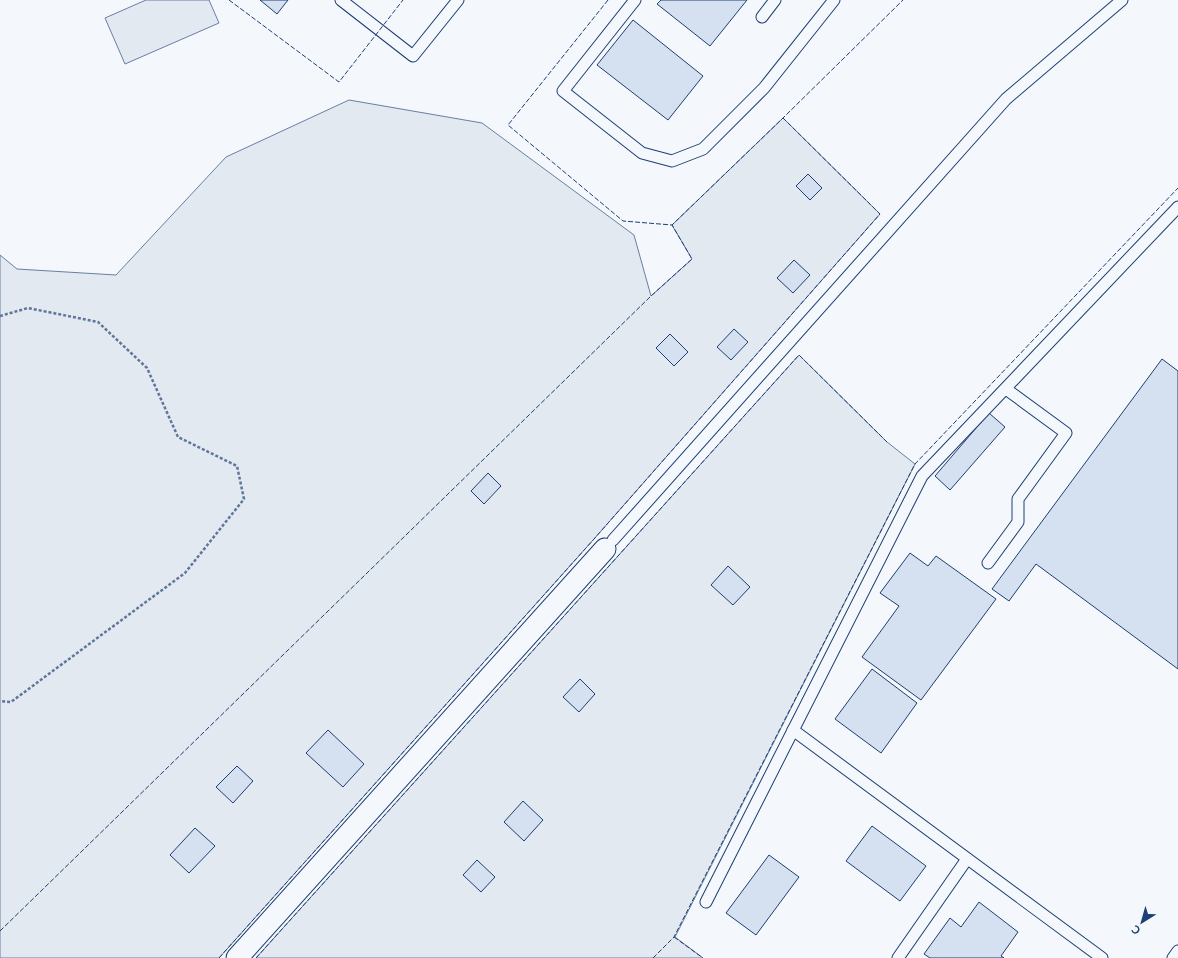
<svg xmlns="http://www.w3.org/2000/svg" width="1178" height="958" viewBox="0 0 1178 958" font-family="Lato,sans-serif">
	<rect width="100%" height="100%" fill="#f4f7fb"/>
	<!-- green -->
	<g fill="#e3e9f0" stroke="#687fa3">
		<polygon points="146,0 209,0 219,23 125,64 105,18"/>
		<polygon points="349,100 482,123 634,235 651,296 692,259 672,225 783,118 880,214 594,539 219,958 0,958 0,255 17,269 116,275 226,157"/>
		<polygon points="799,355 887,442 915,464 675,937 703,958 256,958"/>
	</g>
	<!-- building -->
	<g fill="#d5e0f0" stroke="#1d3f73">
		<polygon points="260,0 288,0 277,14"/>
		<polygon points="661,0 747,0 710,46 657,4"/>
		<polygon points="633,20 703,76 668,120 597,65"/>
		<polygon points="808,174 822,188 810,200 796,186"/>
		<polygon points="794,260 810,275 793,293 777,278"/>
		<polygon points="734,329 748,342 731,360 717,347"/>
		<polygon points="670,334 688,352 674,366 656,348"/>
		<polygon points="1162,359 1178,371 1178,669 1036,564 1009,601 992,589"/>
		<polygon points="989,413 1005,427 950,490 935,476"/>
		<polygon points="488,473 501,486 484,504 471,491"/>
		<polygon points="910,553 928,566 936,556 996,599 921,700 862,657 899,606 880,593"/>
		<polygon points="728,566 750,587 733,605 711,585"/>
		<polygon points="872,669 917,703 881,753 835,719"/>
		<polygon points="580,679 595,694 579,712 563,697"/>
		<polygon points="328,730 364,764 343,787 306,753"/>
		<polygon points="237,766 253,781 233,803 216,787"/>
		<polygon points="523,801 543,820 524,841 504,822"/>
		<polygon points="872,826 926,866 900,901 846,861"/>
		<polygon points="195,828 215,846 189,873 170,855"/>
		<polygon points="769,855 799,877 756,935 726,913"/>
		<polygon points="477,860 495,877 481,892 463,875"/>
		<polygon points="979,902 1018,932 1001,956 1004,958 930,958 924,954 950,918 961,927"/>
	</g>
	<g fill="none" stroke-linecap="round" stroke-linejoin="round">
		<!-- lane casing -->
		<g stroke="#1d3f73" stroke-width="13">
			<g id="lane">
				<polyline points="341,0 413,56 458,0"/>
				<polyline points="635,0 563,91 642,153 672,161 703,149 764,88 834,0"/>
				<polyline points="762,17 775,0"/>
				<polyline points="613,540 1006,99 1122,0"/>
				<polyline points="988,563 1018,522 1018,499 1066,433 1006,389"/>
				<polyline points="793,730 1102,958"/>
				<polyline points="706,902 922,476 1178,207"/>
				<polyline points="898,958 967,859"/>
				<polyline points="1173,958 1178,951"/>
			</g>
		</g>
		<!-- street casing -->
		<g stroke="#1d3f73" stroke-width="23">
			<polyline id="street" points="237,958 605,549"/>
		</g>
		<!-- path -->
		<polyline stroke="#5e769c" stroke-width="2.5" stroke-dasharray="3 2" stroke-linecap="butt" points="0,316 28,308 98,322 147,368 178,437 237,466 244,499 185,573 11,702 0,701"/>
		<!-- lane -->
		<use href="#lane" stroke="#f4f7fb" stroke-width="11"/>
		<!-- street -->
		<use href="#street" stroke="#f4f7fb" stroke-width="21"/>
		<!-- fence -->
		<g stroke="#1d3f73" stroke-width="1" stroke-dasharray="5 2" stroke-linecap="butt">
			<polyline points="229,0 339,82 403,0"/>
			<polyline points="608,0 508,125 623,221 672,225 783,118 903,0"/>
			<polyline points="0,931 651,296 692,259 672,225"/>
			<polyline points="674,937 703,958"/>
			<polyline points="219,958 594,539 880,214 783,118"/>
			<polyline points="256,958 799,355 887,442"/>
			<polyline points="653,958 674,937 915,464 1178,188"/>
		</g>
	</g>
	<!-- north arrow -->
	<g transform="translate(1142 922) rotate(217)" stroke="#f4f7fb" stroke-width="3" paint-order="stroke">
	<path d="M0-3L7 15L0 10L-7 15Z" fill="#1d3f73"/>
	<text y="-6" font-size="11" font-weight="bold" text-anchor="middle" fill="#1d3f73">С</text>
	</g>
</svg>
